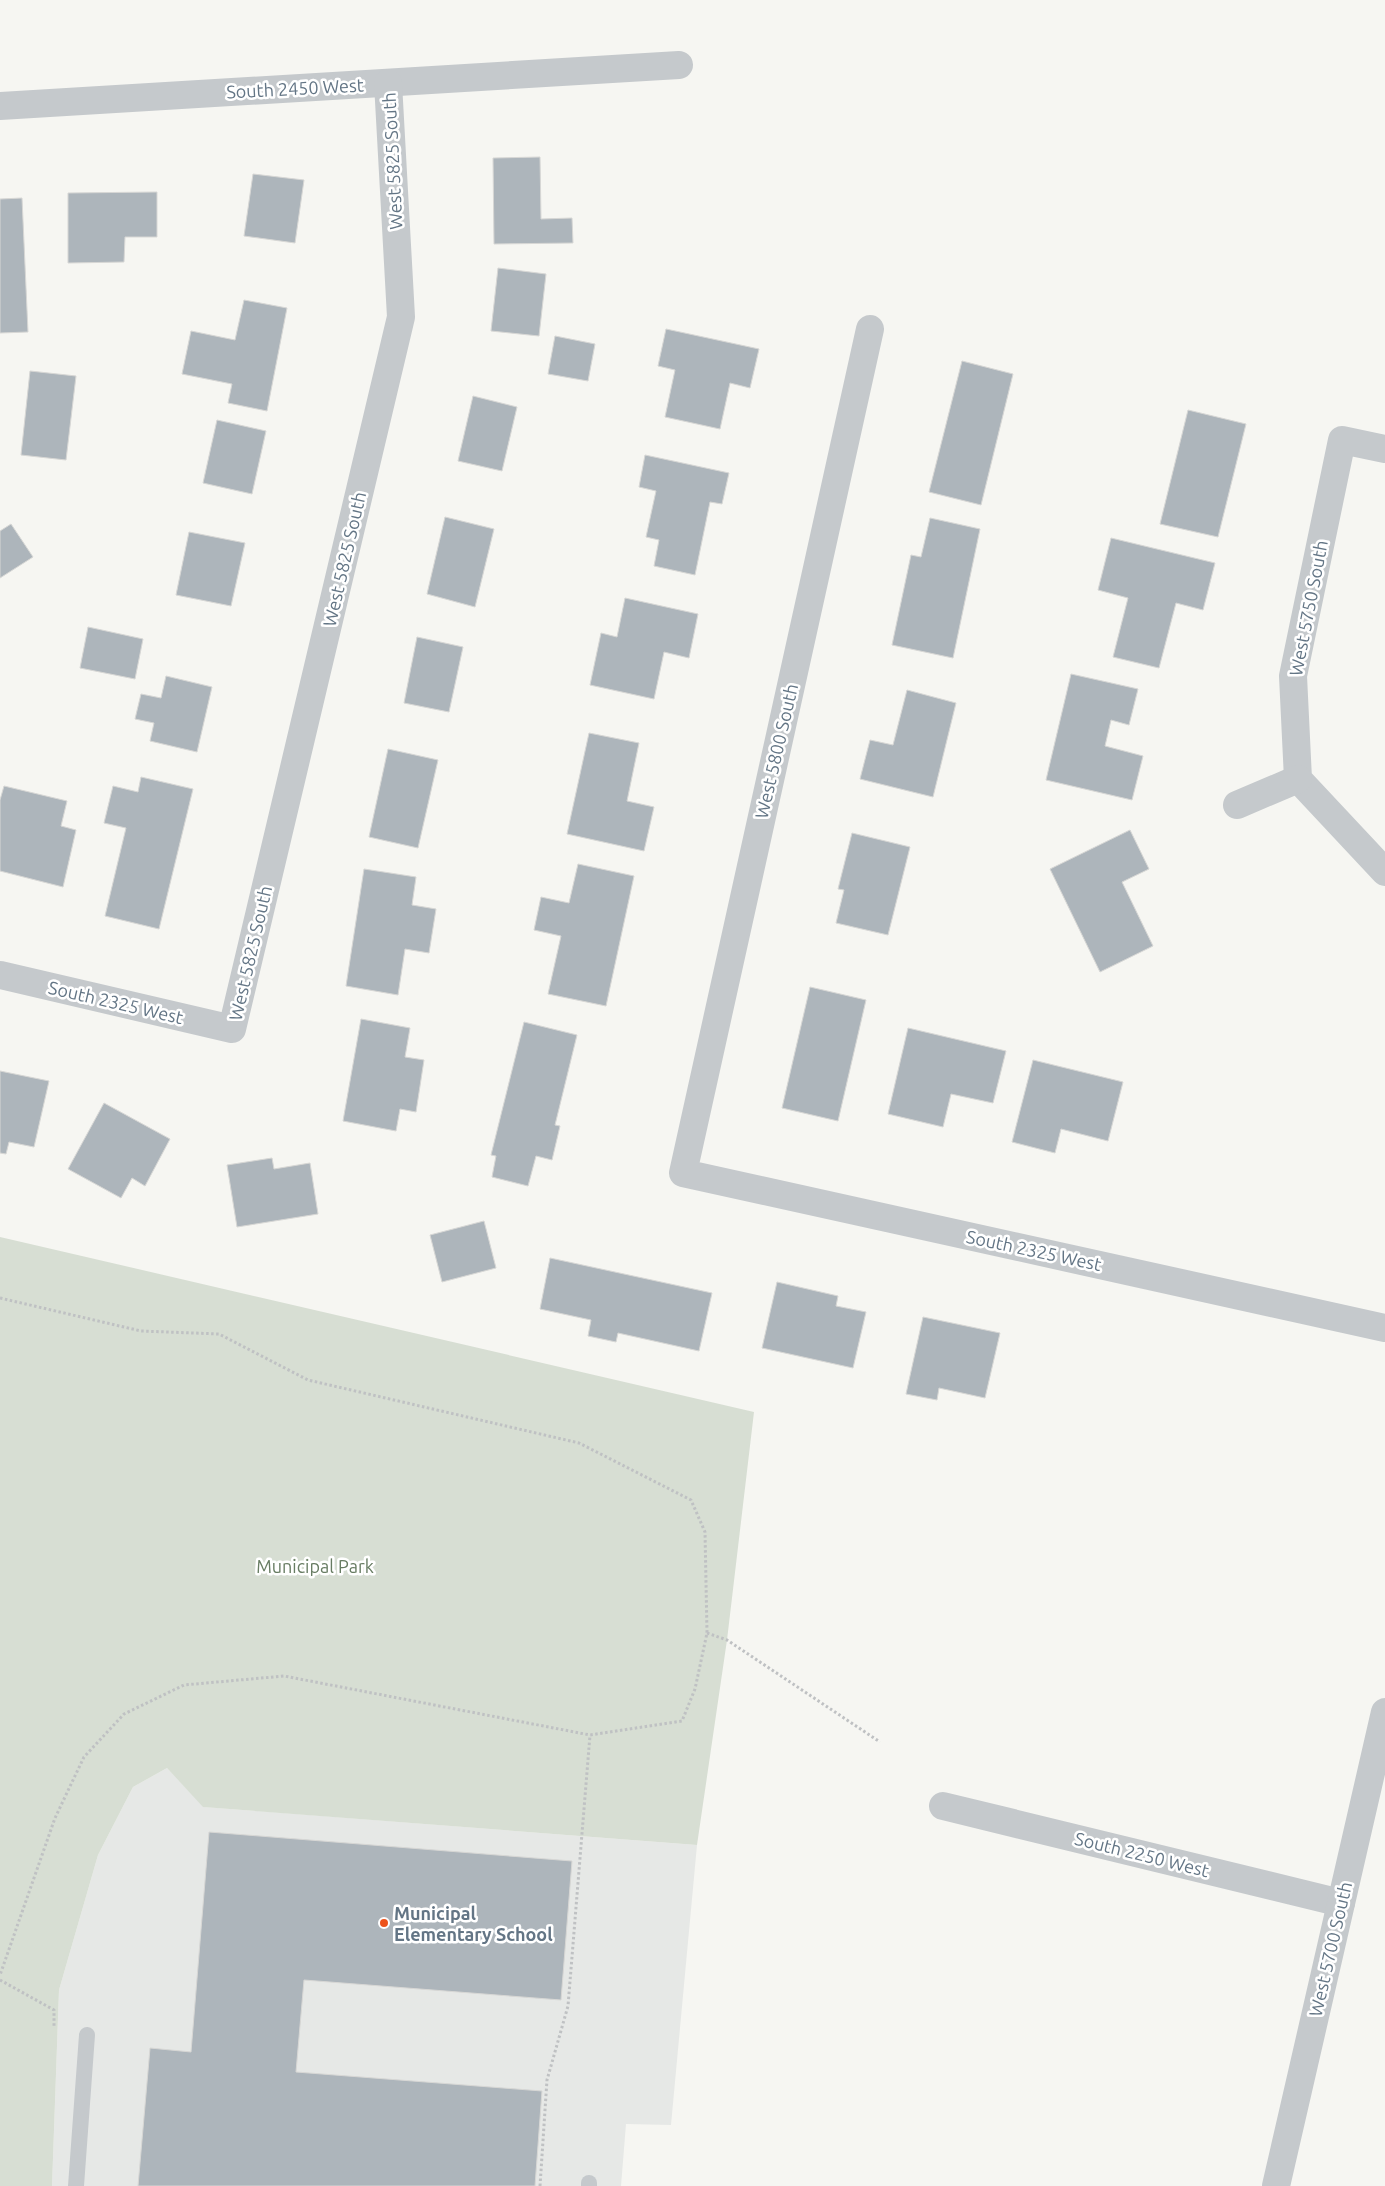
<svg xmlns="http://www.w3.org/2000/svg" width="1385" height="2186" viewBox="0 0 1385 2186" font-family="Ubuntu,sans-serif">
	<rect width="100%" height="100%" fill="#f6f6f2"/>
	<!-- built -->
	<polygon fill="#e6e8e6" points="167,1768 204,1807 697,1845 671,2125 626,2124 621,2186 52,2186 59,1990 98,1855 133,1787"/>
	<!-- green -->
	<polygon fill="#d7ded3" points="0,1237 754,1412 727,1640 697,1845 203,1807 167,1768 133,1787 98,1855 59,1990 52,2186 0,2186"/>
	<!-- building -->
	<g fill="#adb5bb" stroke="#d7d7d5">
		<polygon points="540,157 541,219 572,218 573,243 494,244 493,158"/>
		<polygon points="253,174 304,180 295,243 244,236"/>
		<polygon points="157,192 157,237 125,237 124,262 68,263 68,193"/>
		<polygon points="22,198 28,332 0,333 0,199"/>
		<polygon points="498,268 546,274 539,336 491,331"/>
		<polygon points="244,300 287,308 267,411 228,403 232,384 182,374 191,331 235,340"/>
		<polygon points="666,329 759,349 750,388 730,383 720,429 665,417 675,370 658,366"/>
		<polygon points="555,336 595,344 588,381 548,374"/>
		<polygon points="962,361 1013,374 981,505 929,492"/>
		<polygon points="30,371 76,376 66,460 21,455"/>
		<polygon points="473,396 517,407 502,471 458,461"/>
		<polygon points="1188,410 1246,424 1218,537 1160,524"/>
		<polygon points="217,420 266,431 252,494 203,483"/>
		<polygon points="645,455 729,473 722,504 710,502 695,575 654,566 659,540 646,537 656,491 639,487"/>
		<polygon points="445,517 494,529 475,607 427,594"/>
		<polygon points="930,518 980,529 953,658 892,645 911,555 921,557"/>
		<polygon points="11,524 33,557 0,578 0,531"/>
		<polygon points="189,532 245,543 231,606 176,595"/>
		<polygon points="1111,538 1215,563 1203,610 1176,603 1159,668 1113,657 1128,598 1098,590"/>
		<polygon points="625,598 698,614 689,658 664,652 654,699 590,685 601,633 617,637"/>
		<polygon points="88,627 143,639 135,679 80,668"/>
		<polygon points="417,637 463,647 449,712 404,703"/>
		<polygon points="1071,674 1138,689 1129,725 1111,720 1105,746 1143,756 1132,800 1046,780"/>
		<polygon points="166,676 212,687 197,752 150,741 154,723 135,719 141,694 161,698"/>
		<polygon points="907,690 956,703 933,797 860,779 870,740 893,745"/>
		<polygon points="589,733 639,743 627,801 654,807 644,851 567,834"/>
		<polygon points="388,749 438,760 418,848 369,837"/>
		<polygon points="141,777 193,789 159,929 105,916 126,828 104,823 113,786 138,792"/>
		<polygon points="4,786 67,801 61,826 76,830 63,887 0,871 0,800"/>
		<polygon points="1130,830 1149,869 1122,882 1153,946 1100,972 1050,869"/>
		<polygon points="852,833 910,847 888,935 836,923 844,890 838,889"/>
		<polygon points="578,864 634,876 606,1006 548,994 561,936 534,930 541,897 569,903"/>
		<polygon points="364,869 416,877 412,905 436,909 429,953 405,949 398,995 346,986"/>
		<polygon points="810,987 866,1000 838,1121 782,1108"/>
		<polygon points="361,1019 410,1028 405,1057 424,1060 416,1112 400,1109 396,1131 343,1121"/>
		<polygon points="524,1022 577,1035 555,1125 560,1126 552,1160 536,1156 528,1186 492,1177 496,1156 491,1155"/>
		<polygon points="908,1028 1006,1051 993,1103 951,1094 943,1127 888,1114"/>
		<polygon points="1033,1060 1123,1082 1108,1141 1061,1129 1055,1153 1012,1142"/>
		<polygon points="0,1071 49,1081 34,1147 9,1142 6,1154 0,1153"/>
		<polygon points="104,1103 170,1139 145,1186 132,1178 121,1198 68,1169"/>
		<polygon points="272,1158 274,1169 310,1163 318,1214 237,1227 227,1165"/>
		<polygon points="484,1221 496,1268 442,1282 430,1235"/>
		<polygon points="550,1258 712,1293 699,1351 618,1333 616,1342 588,1336 591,1320 540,1309"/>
		<polygon points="777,1282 838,1296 836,1306 866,1312 853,1368 762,1348"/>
		<polygon points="923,1317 1000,1333 985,1398 939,1388 937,1400 906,1394"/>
		<polygon points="209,1832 572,1861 561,2000 304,1980 296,2072 542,2091 535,2186 138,2186 150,2048 191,2052"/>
	</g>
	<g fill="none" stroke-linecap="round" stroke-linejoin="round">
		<!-- path -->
		<g stroke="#bfc1c3" stroke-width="3" stroke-dasharray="2.5 2.5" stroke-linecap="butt">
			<polyline points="0,1298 141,1331 219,1334 308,1380 579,1443 691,1500 705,1532 707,1633 695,1689 682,1721 590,1735 284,1676 184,1685 124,1714 84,1757 55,1818 0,1975"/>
			<polyline points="707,1633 727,1640 880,1742"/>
			<polyline points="0,1980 54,2010 54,2026"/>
			<polyline points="540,2186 547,2080 568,2006 590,1735"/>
		</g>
		<!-- service -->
		<g stroke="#c5c9cc" stroke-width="16">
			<polyline points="76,2186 87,2035"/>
			<polyline points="589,2186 589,2183"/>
		</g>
		<!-- minor -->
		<g stroke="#c5c9cc" stroke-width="28">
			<polyline points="0,106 679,65"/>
			<polyline points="870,329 683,1173 1385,1328"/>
			<polyline points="1385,449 1342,440 1293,676 1298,779 1385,872"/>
			<polyline points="1237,805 1298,779"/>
			<polyline points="0,975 232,1029 401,317 388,83"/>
			<polyline points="943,1806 1341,1903"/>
			<polyline points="1276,2186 1385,1712"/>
		</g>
	</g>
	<!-- markers -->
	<circle fill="#ed531b" stroke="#fff" stroke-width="2" cx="384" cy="1923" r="5"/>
	<g text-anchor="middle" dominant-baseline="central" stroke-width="5" stroke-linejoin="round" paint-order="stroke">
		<!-- street labels -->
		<g font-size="18" fill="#637585" stroke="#fff">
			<text transform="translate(295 88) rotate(-3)">South 2450 West</text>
			<text transform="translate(392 161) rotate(-93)">West 5825 South</text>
			<text transform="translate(344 559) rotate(-77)">West 5825 South</text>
			<text transform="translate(1308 608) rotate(-79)">West 5750 South</text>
			<text transform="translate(776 751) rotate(-77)">West 5800 South</text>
			<text transform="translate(250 953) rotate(-77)">West 5825 South</text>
			<text transform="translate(116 1002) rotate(13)">South 2325 West</text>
			<text transform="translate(1034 1250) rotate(12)">South 2325 West</text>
			<text transform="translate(1142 1854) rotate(14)">South 2250 West</text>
			<text transform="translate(1330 1949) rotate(-77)">West 5700 South</text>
		</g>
		<!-- park labels -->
		<g font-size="18" fill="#677c62" stroke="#fff">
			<text x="315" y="1566">Municipal Park</text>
		</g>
		<!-- poi labels -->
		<g font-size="18" font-weight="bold" fill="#637585" stroke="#fff" text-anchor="start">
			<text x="394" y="1913">Municipal<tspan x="394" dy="21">Elementary School</tspan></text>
		</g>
	</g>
</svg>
